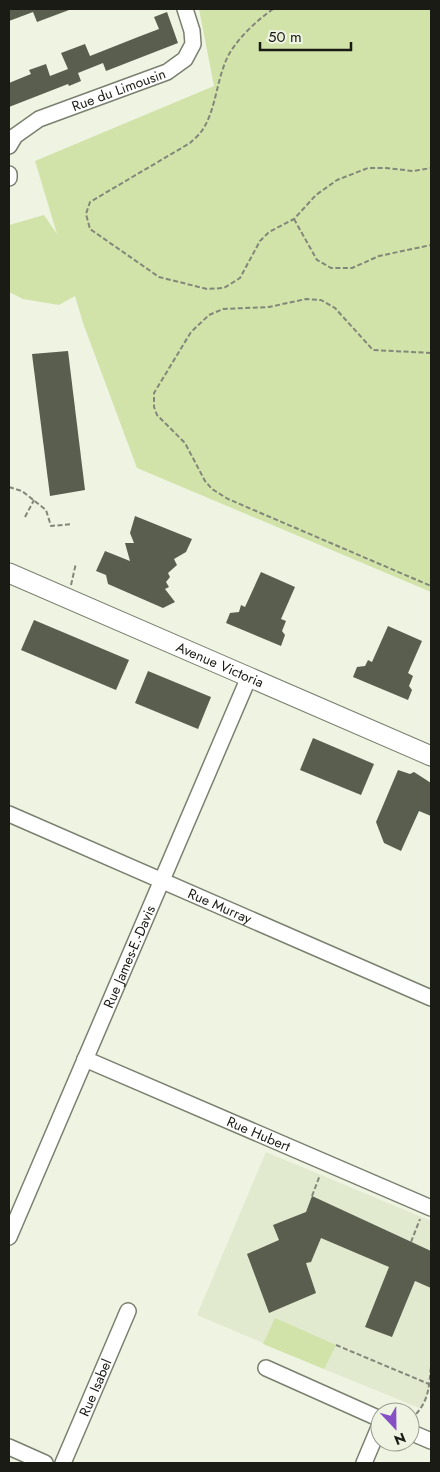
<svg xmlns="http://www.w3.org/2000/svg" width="440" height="1472" viewBox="0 0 440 1472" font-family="Jost,sans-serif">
	<rect width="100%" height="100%" fill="#eef4e1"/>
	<!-- built -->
	<polygon fill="#e1e9cf" points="266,1152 431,1221 431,1386 422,1409 324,1369 197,1315"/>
	<!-- green -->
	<g fill="#d1e3a9">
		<polygon points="199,9 431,9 431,592 137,468 83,323 75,296 59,305 23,299 9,292 9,225 44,215 57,234 35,161 214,86"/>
		<polygon points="275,1318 336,1345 324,1369 263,1344"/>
	</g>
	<!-- building -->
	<g fill="#595e4e">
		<polygon points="9,9 69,9 69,10 37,22 33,12 9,21"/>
		<polygon points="167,12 178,43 106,71 103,63 78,73 81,81 69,86 68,84 9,107 9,83 31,74 29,70 46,64 50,76 68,69 61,53 85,44 90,56 138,37 159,29 154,17"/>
		<polygon points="68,351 85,490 50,496 32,354"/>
		<polygon points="135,516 192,539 186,552 174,559 177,565 168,573 170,577 166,582 169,587 165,589 175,602 163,608 108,584 106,575 96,571 105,551 130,561 125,543 134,543 130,533"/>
		<polygon points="261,572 295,587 281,619 286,621 282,631 285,635 281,646 226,623 230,613 239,612 241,605 245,607"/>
		<polygon points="34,620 129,660 116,690 21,650"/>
		<polygon points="388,626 422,641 408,673 413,676 409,686 412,690 408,700 353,677 357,667 365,666 368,660 372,662"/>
		<polygon points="148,671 211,697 198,729 135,703"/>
		<polygon points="313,738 374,764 361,795 300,770"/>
		<polygon points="398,770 410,774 414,772 431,783 431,816 419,811 401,851 384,843 376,822"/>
		<polygon points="312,1196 431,1251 431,1288 415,1281 392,1337 365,1327 389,1267 321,1238 311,1262 306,1263 316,1293 269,1313 247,1254 279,1240 273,1225 306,1212"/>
	</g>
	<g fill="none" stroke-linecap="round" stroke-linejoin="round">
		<!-- minor casing -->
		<g stroke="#7a806f" stroke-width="18">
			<g id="minor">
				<path id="s1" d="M 9,146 L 15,136 L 39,119 L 167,72 L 185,59 L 193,44 L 192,31 L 185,9"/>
				<polyline points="9,174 9,178"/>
				<path id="s2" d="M 9,814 L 431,998"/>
				<path id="s3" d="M 85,1059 L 431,1208"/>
				<path id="s4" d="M 9,1237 L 249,677"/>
				<polyline points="266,1368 380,1419"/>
				<polyline points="410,1432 431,1441"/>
				<polyline points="9,1447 45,1463"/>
				<path id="s5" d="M 63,1463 L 128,1311"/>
				<polyline points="364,1463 380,1425"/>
			</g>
		</g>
		<!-- tertiary casing -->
		<g stroke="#7a806f" stroke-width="21">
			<g id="tertiary">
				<path id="s6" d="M 9,573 L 431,756"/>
			</g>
		</g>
		<!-- path -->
		<g stroke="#83877a" stroke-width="2" stroke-dasharray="5 2.5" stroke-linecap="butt">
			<path d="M 273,9 C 256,21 232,43 225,63 C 216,85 215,113 201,132 C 198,136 193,140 190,143 L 90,202 L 86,214 L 90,229 L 159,277 L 207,289 L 224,288 L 240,278 L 260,241 L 269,232 L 294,219 L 316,195 L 337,180 L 368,168 L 386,168 L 413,171 L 431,168"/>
			<polyline points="294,219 317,260 331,268 352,268 379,256 431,245"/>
			<polyline points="431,353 373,350 335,308 321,300 306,299 269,307 223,309 209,315 191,332 154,393 154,407 157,415 185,443 205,481 212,489 228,499 431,586"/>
			<polyline points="9,487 22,491 46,510 51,526 72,524"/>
			<polyline points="25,517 34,500"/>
			<polyline points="71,585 76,563"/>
			<polyline points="312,1196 320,1175"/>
			<polyline points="411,1242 420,1219"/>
			<polyline points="336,1345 429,1384"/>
			<path d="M 410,1416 L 413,1417 C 429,1402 429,1387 431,1366"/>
		</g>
		<!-- minor -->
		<use href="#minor" stroke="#fff" stroke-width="15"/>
		<!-- tertiary -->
		<use href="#tertiary" stroke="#fff" stroke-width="19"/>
	</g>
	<g text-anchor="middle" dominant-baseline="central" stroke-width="5" stroke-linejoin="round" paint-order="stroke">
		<!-- street labels -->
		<g font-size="14" fill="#191b14" stroke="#eef4e1">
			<text stroke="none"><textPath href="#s1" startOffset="126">Rue du Limousin</textPath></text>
			<text stroke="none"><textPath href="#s6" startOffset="230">Avenue Victoria</textPath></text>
			<text stroke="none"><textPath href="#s2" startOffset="230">Rue Murray</textPath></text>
			<text stroke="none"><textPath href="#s4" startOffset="305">Rue James-E.-Davis</textPath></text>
			<text stroke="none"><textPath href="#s3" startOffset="189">Rue Hubert</textPath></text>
			<text stroke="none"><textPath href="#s5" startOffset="82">Rue Isabel</textPath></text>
		</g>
	</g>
	<!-- border -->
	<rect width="440" height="1472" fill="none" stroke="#191b14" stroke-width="20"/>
	<!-- north arrow -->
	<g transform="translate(395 1427) rotate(158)"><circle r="24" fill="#eef4e1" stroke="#999d8f"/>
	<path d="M0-4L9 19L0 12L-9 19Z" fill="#864fc6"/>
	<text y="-8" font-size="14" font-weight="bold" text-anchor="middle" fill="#191b14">N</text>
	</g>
	<!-- scale -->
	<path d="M260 42v8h91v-8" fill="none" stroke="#191b14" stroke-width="2.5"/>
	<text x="268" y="42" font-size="15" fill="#191b14" stroke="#eef4e1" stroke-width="4" paint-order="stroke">50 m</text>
</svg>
